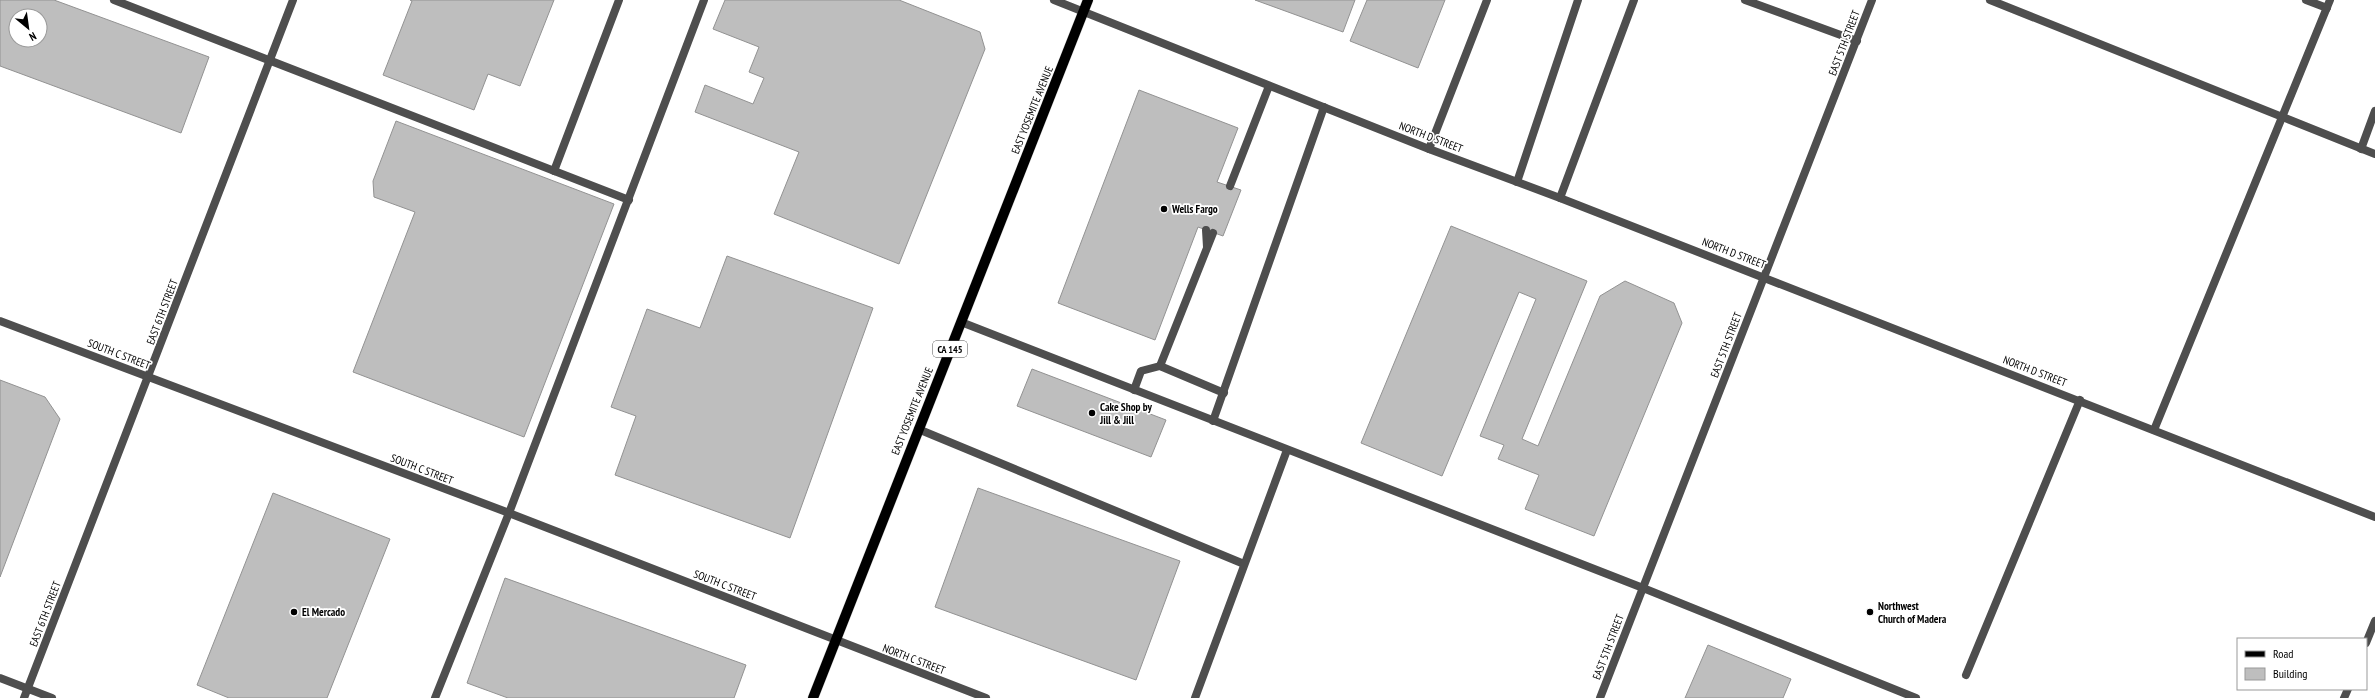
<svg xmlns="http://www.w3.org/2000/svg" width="2375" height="698" viewBox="0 0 2375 698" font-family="'PT Sans Narrow',sans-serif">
	<rect width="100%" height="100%" fill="#fff"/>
	<!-- building -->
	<g fill="#bebebe" stroke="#929292" fill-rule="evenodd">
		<path d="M 0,0 L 54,0 L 209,57 L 181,133 L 0,66 ZM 16,16 L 40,16 L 40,40 L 16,40 Z"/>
		<polygon points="410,0 554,0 520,86 488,74 474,110 383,75 412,1"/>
		<polygon points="725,0 899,0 980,32 985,49 899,264 774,214 799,152 695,112 705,85 753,104 764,78 749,72 759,47 713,29"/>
		<polygon points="1255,0 1355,0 1343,32"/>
		<polygon points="1367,0 1445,0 1418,68 1350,41"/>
		<polygon points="1139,90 1238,128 1217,182 1241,190 1223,236 1198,227 1155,340 1058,303"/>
		<polygon points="396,121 614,204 524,437 353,372 415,212 374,197 373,181"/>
		<polygon points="1451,226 1587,281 1522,439 1538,446 1600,296 1625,281 1674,303 1682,323 1594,536 1525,509 1539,475 1498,459 1504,445 1480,436 1536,299 1519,292 1442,476 1361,443"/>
		<polygon points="727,256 873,308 790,538 615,475 636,416 611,407 647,309 700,328"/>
		<polygon points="1032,369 1166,420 1151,457 1017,406"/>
		<polygon points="0,380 45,397 60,419 0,577"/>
		<polygon points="978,488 1180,561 1136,680 935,607"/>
		<polygon points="273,493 390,539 327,698 229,698 197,685"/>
		<polygon points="505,578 746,665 734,698 508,698 467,683"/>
		<polygon points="1708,645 1791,679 1783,698 1685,698"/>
	</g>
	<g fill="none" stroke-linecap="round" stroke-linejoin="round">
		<!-- primary casing -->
		<g stroke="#dbdbdb" stroke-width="11">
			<polyline id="primary" points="813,698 1088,0"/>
		</g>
		<!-- lane -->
		<g stroke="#4e4e4e" stroke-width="8">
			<polyline points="114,0 629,200"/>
			<polyline points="1745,0 1857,41"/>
			<polyline points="1990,0 2375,154"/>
			<polyline points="2306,0 2327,8"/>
			<polyline points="1429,149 1487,0"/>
			<polyline points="2361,149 2375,111"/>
			<polyline points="554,171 619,0"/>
			<polyline points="1517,182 1578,0"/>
			<polyline points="1230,186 1269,86"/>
			<polyline points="1560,198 1634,0"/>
			<polyline points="1206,230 1207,247"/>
			<polyline points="961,322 1643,588 1916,698"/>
			<polyline points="1160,366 1213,233"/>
			<polyline points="1134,390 1141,371 1160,366 1224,393"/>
			<polyline points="1213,421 1324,107"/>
			<polyline points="918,429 1244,564"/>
			<polyline points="2154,430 2330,0"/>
			<polyline points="1966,675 2080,400"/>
			<polyline points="0,678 52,698"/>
			<polyline points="435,698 509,513 704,0"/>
			<polyline points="1195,698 1287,450"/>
		</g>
		<!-- street -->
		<g stroke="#4e4e4e" stroke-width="8">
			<polyline points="1054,0 1429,149 1560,198 2375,517"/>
			<polyline points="0,321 509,513 986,698"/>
			<polyline points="2366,643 2375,621"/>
			<polyline points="24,698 293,0"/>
			<polyline points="1600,698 1872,0"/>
			<polyline points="2344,698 2348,689"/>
		</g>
		<!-- primary -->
		<use href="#primary" stroke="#000" stroke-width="10"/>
	</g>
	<!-- markers -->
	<g fill="#000" stroke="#fff" stroke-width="1.5">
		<circle cx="1164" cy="209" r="4"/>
		<circle cx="1092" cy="413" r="4"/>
		<circle cx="294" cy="612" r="4"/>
		<circle cx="1870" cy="612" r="4"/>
	</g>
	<g text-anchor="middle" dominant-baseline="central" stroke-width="3.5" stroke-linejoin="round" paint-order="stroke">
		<!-- shield labels -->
		<rect fill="#fff" stroke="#4c4c4c" stroke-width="1" x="933" y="341" width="34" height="16" rx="3"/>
		<g font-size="10" font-weight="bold" fill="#000">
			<text x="950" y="349">CA 145</text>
		</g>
		<!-- street labels -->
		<g font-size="11" fill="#000" stroke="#fff">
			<text transform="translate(1844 43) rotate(-69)">EAST 5TH STREET</text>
			<text transform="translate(1032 110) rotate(-68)">EAST YOSEMITE AVENUE</text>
			<text transform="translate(1431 137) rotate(21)">NORTH D STREET</text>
			<text transform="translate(1734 253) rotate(21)">NORTH D STREET</text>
			<text transform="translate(162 312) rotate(-69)">EAST 6TH STREET</text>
			<text transform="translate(1726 345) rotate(-69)">EAST 5TH STREET</text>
			<text transform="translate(119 354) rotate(21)">SOUTH C STREET</text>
			<text transform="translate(2035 371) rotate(21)">NORTH D STREET</text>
			<text transform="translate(912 411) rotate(-68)">EAST YOSEMITE AVENUE</text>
			<text transform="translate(422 469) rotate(21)">SOUTH C STREET</text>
			<text transform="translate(725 585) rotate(21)">SOUTH C STREET</text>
			<text transform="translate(45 614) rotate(-69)">EAST 6TH STREET</text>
			<text transform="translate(1608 647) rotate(-69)">EAST 5TH STREET</text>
			<text transform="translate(914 659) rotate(21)">NORTH C STREET</text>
		</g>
		<!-- poi labels -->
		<g font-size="11" font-weight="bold" fill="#000" stroke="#fff" text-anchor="start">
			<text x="1172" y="209">Wells Fargo</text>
			<text x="1100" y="407">Cake Shop by<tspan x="1100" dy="13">Jill &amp; Jill</tspan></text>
			<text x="1878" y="606">Northwest<tspan x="1878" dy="13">Church of Madera</tspan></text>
			<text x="302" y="612">El Mercado</text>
		</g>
	</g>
	<!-- legend -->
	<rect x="2237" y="638" width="130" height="52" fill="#ffffff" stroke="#999999"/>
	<rect x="2245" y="651" width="20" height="6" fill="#000000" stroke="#999999"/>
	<text x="2273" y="658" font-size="12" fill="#000000">Road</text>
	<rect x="2245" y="668" width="20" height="12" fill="#bebebe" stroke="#999999"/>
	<text x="2273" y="678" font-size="12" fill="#000000">Building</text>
	<!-- north arrow -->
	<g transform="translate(28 28) rotate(151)"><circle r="19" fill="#ffffff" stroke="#999999"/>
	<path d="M0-3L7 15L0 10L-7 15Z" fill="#000000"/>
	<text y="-6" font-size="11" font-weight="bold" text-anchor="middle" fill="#000000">N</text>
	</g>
</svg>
